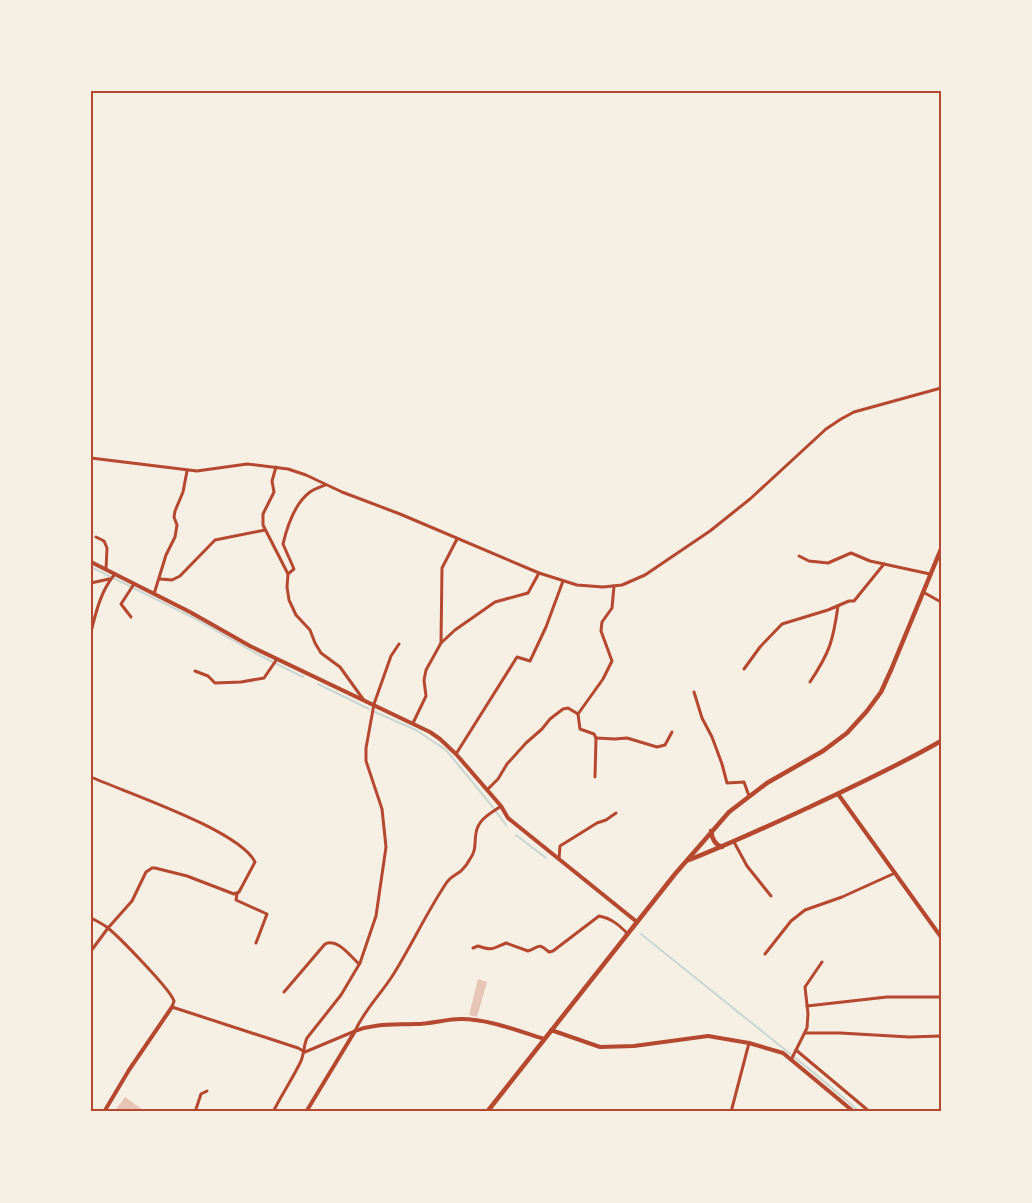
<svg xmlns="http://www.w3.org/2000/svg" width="1032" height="1203" viewBox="0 0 1032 1203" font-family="Raleway,sans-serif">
	<rect width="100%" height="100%" fill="#f6efe4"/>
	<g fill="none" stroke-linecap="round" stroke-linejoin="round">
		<!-- stream -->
		<g stroke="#c9d6d2" stroke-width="2">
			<polyline points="91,567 194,618 259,655 303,677"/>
			<polyline points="318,684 369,709"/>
			<polyline points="375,712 416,730 446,750 492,806 506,825"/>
			<polyline points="516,835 546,858"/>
			<polyline points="641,934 814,1073 860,1112"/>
		</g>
	</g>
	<!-- building -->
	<g fill="#e6c5b7">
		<polygon points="478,979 487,982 477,1017 469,1015"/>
		<polygon points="125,1097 146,1112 114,1112"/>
	</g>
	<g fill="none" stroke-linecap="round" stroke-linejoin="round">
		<!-- minor -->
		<g stroke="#b5482f" stroke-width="3">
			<polyline points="91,458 197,471 247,464 288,469 306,475 342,492 400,514 539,573 577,585 603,587 622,585 645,575 710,531 750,499 826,429 841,419 854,412 941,388"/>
			<polyline points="276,467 272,481 274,492 263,514 263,525 288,574 287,587 289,600 296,615 310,630 315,643 321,653 340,667 363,699"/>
			<polyline points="96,537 104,541 107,548 106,569"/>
			<polyline points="799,556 809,561 828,563 851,553 870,561 930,574"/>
			<path d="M 288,574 L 294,569 L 283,544 C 287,527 295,503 310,492 C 314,489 320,487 325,485"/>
			<polyline points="160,579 172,580 180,576 215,540 265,530"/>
			<polyline points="91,583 109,579"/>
			<polyline points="923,592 941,602"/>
			<polyline points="154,594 166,555 175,537 177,525 174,517 175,511 183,492 187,471"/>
			<polyline points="131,617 121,604 134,584"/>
			<path d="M 91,632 C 96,612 101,590 115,574"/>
			<polyline points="441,643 442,568 457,539"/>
			<polyline points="744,669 760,647 782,624 828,610 849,601 854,601 884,564"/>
			<polyline points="195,671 208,676 215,683 241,682 264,678 277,659"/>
			<path d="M 810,682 C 830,652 833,641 838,606"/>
			<polyline points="694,692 702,718 712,737 722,764 727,783 744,782 749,796"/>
			<polyline points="578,714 580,729 594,734 596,738 595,777"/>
			<polyline points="413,723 426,696 424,680 426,670 441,643 455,630 495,602 528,593 539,573"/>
			<polyline points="596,738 615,739 627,738 657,747 665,745 672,732"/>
			<polyline points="456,754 517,657 530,661 546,627 563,581"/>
			<path d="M 91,777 C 127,793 239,830 255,862 L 239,892 L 234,894 L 187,876 L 155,868 L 152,868 L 146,872 L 132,901 L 108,928 L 91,951"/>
			<polyline points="487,790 498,779 507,764 526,743 542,729 550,719 563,709 568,708 578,714 603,679 612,661 601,631 602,622 612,608 614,586"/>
			<polyline points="734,842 747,866 771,896"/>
			<polyline points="559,859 560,846 597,823 606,820 616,813"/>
			<polyline points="237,894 236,900 267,914 256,943"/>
			<path d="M 91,918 C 97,921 103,924 108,928 C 119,937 171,990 174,1001 L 172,1007 L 298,1048 L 305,1052 L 355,1031 C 364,1011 379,996 391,978 C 411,947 426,913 447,882 C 451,876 456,875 461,871 C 465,867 468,863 470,859 C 477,849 474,843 476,833 C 478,819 491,813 501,806"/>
			<path d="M 473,948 L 478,946 C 493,951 492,949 506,943 L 528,951 C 540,947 537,942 549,952 L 553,951 L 599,916 C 611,918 619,925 628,934"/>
			<polyline points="765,954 791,921 805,910 842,897 895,873"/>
			<path d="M 284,992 L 325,944 C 338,938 350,956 359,964"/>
			<polyline points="807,1006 887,997 941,997"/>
			<polyline points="806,1033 840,1033 909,1037 941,1036"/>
			<polyline points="796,1050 870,1112"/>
			<polyline points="791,1060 807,1028 808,1014 805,987 822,962"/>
			<polyline points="195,1112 201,1094 207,1091"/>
			<path d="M 273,1112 C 281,1096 291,1081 299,1065 C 305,1055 303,1046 307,1038 L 341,995 L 360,963 L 376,916 L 386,847 L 382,809 L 366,761 L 366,748 L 374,704 L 391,656 L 399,644"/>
			<polyline points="731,1112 749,1043"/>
		</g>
		<!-- tertiary -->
		<g stroke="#b5482f" stroke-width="4">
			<polyline points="91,562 190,612 250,646 430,732 440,739 456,754 501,806 508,818 637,922"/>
			<polyline points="838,794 941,937"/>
			<polyline points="551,1030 600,1047 634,1046 708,1036 749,1043 783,1053 854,1112"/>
			<polyline points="104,1112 129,1070 172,1007"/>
			<path d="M 306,1112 L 355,1031 C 376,1023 393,1025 415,1024 C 431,1024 446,1019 461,1019 C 489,1019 518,1031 544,1039"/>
		</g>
		<!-- primary -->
		<g stroke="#b5482f" stroke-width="4.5">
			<path d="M 711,831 C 712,838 715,845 722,847"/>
			<path d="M 689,860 C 727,845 764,828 801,811 C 848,789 896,767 941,741"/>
			<polyline points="487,1112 675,874 729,812 767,783 823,751 847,733 867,711 881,692 891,670 941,549"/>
		</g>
	</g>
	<!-- border -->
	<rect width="1032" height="1203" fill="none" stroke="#f6efe4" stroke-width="185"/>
	<rect x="92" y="92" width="848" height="1018" fill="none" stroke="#b5482f" stroke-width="2"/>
</svg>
